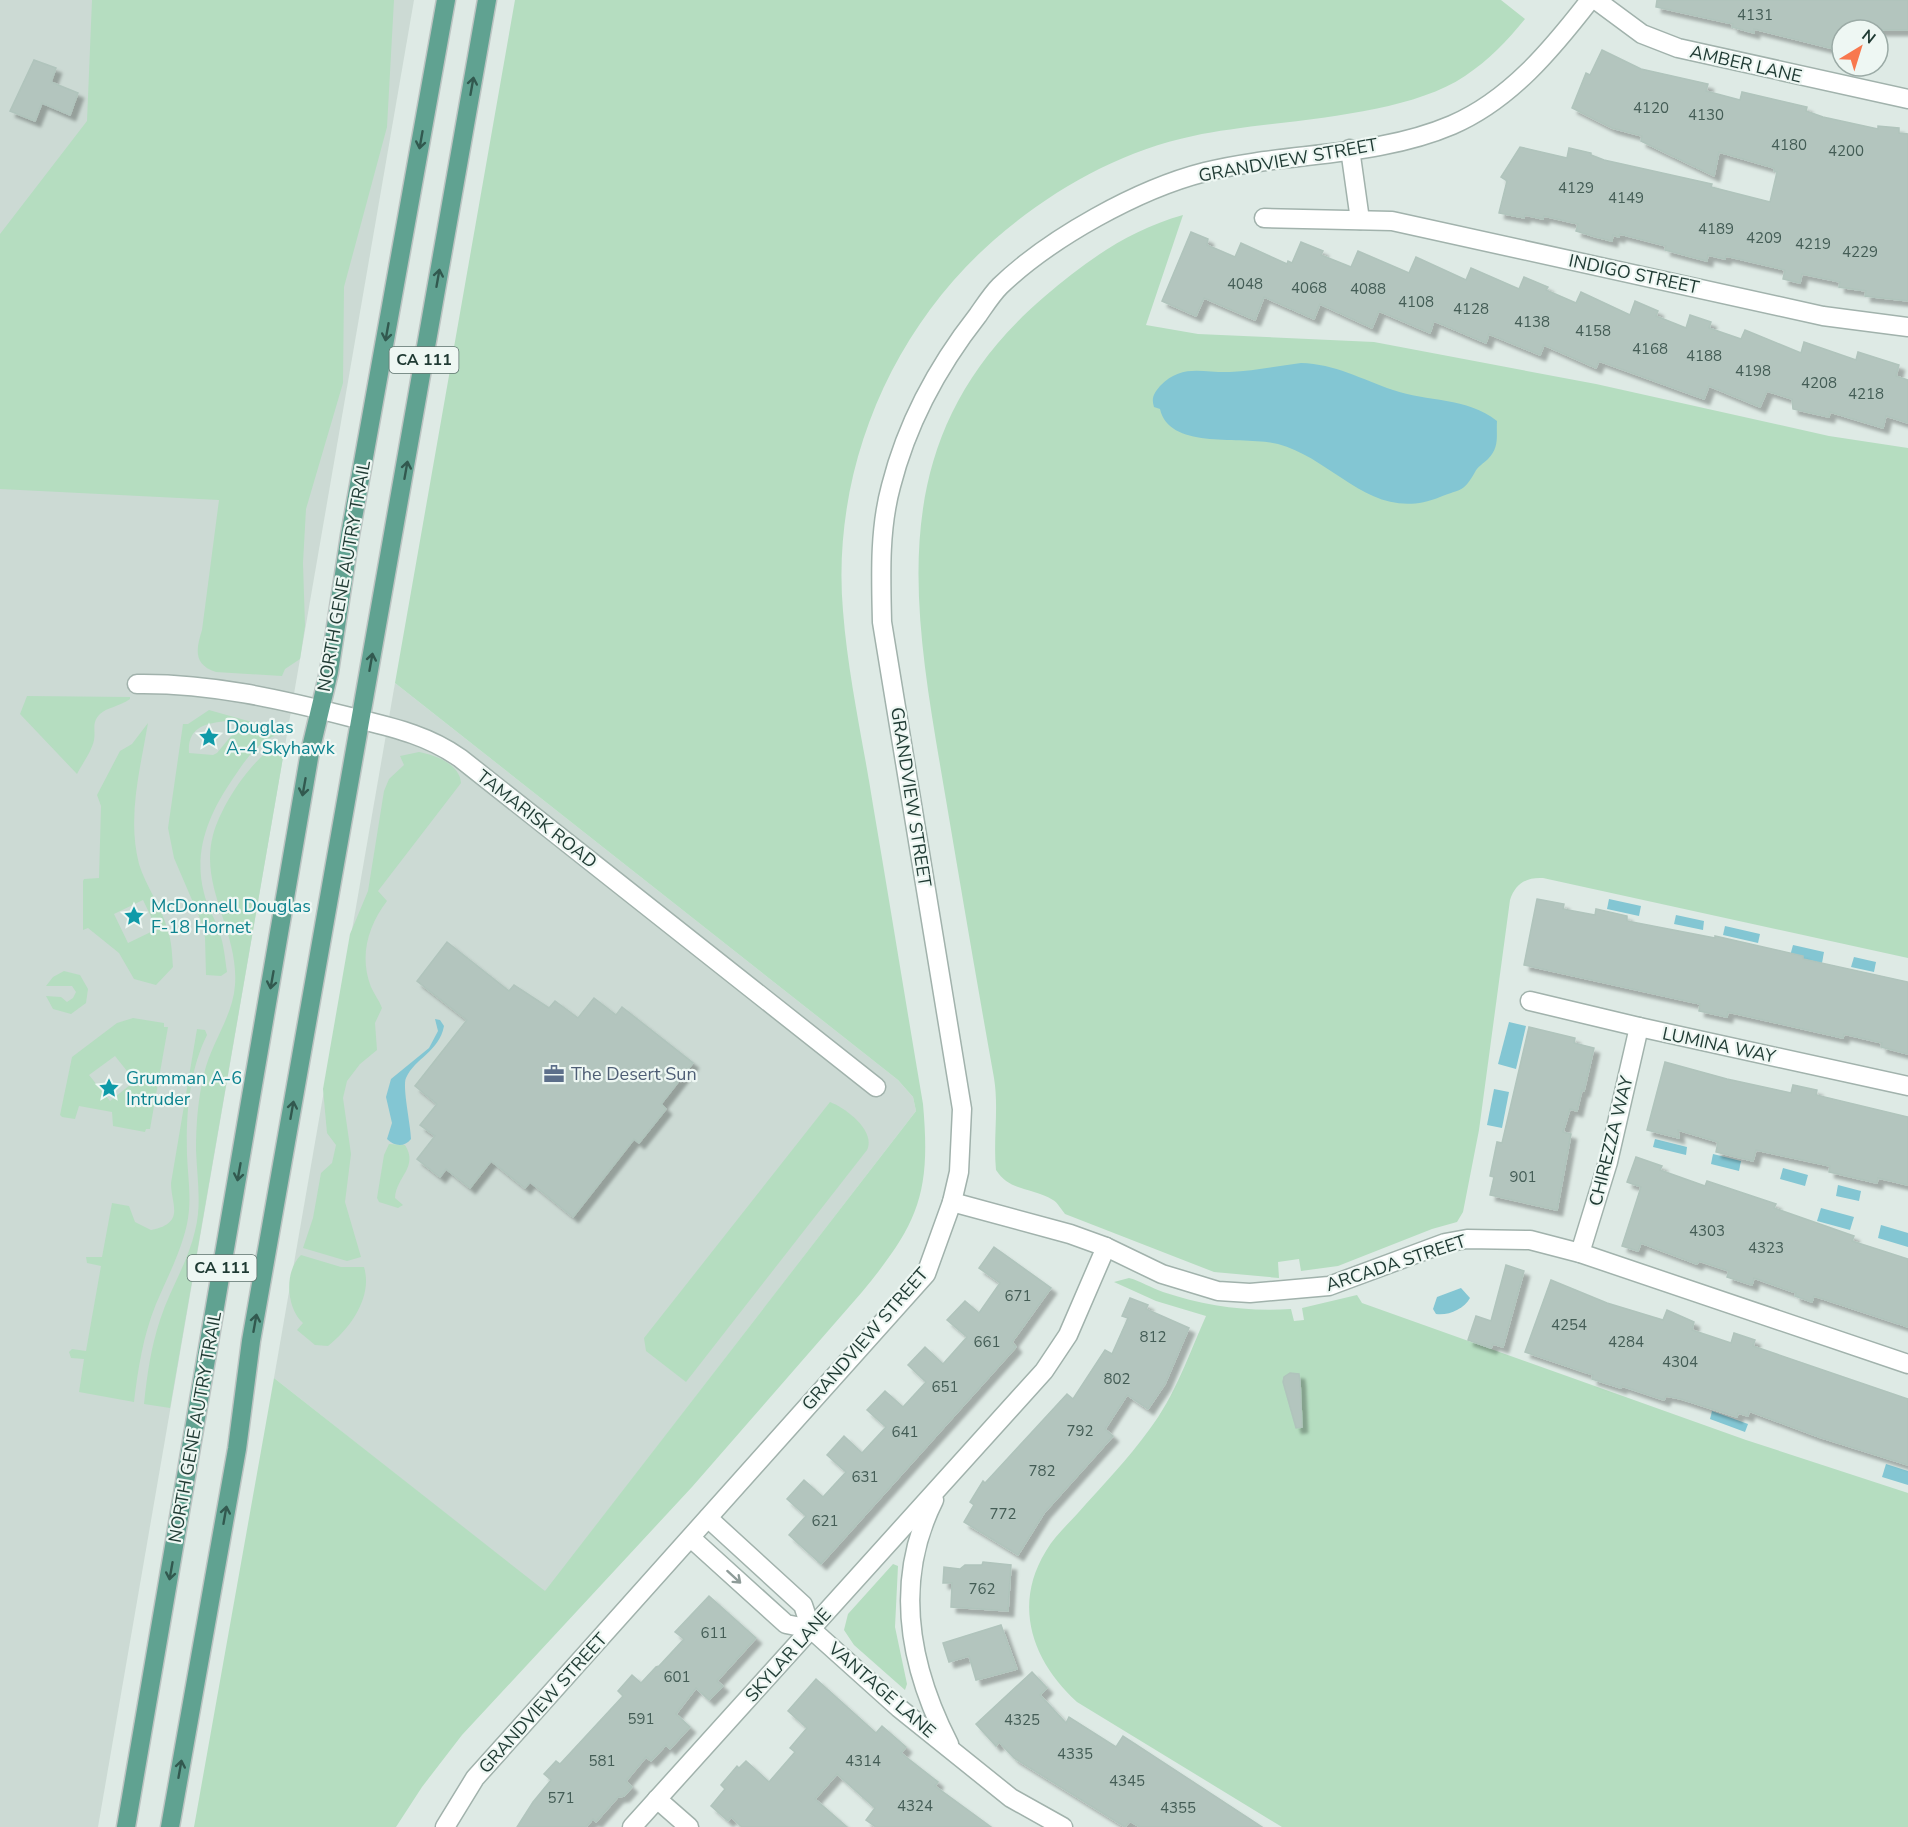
<svg xmlns="http://www.w3.org/2000/svg" width="1908" height="1827" viewBox="0 0 1908 1827" font-family="'Nunito Sans',sans-serif">
	<defs>
		<filter id="shadow"><feDropShadow dx="5.5" dy="5.5" stdDeviation="1.5" flood-color="#0004"/></filter>
	</defs>
	<rect width="100%" height="100%" fill="#deeae5"/>
	<!-- built -->
	<g fill="#ccdad4">
		<polygon points="0,0 414,0 98,1827 0,1827"/>
		<polygon points="395,683 898,1080 913,1097 916,1111 545,1592 274,1378"/>
	</g>
	<!-- green -->
	<g fill="#b5ddc0" fill-rule="evenodd">
		<path d="M 92,0 L 394,0 L 387,127 L 344,287 L 343,383 L 306,509 L 303,563 L 305,626 L 300,659 L 285,669 L 282,676 L 216,672 C 193,665 196,649 202,630 L 219,500 L 0,489 L 0,234 L 87,121 Z"/>
		<path d="M 515,0 L 1501,0 L 1525,19 C 1507,41 1489,60 1465,76 C 1399,120 1272,119 1193,136 C 1120,151 1050,191 994,240 C 890,331 831,472 843,611 C 848,676 863,741 873,805 C 890,905 906,1004 923,1104 C 931,1193 919,1223 862,1292 L 692,1487 L 462,1735 L 422,1787 L 396,1827 L 194,1827 L 274,1378 L 545,1591 L 916,1111 L 913,1097 L 898,1080 L 395,683 Z"/>
		<path d="M 1183,215 L 1146,325 L 1198,334 L 1374,342 L 1596,384 L 1829,436 L 1908,448 L 1908,958 L 1543,878 C 1526,877 1515,884 1510,900 L 1479,1130 L 1463,1212 L 1457,1222 L 1432,1229 L 1338,1266 L 1301,1271 L 1299,1259 L 1278,1262 L 1279,1278 L 1214,1272 L 1065,1214 C 1061,1209 1057,1202 1053,1200 C 1032,1187 1010,1192 996,1170 C 993,1139 999,1108 994,1078 C 977,983 961,889 945,794 C 913,605 879,439 1044,297 C 1086,261 1129,230 1183,215 Z"/>
		<path d="M 27,696 L 130,697 L 130,699 C 120,706 106,708 100,714 C 91,723 96,730 94,740 C 92,751 82,764 77,774 L 20,714 Z"/>
		<path d="M 209,710 L 273,728 L 276,735 C 254,745 245,761 232,780 C 209,814 193,851 204,893 C 207,907 215,918 219,931 C 224,944 225,959 227,972 L 221,976 L 206,975 L 205,938 L 201,921 L 174,858 L 168,828 L 183,724 L 188,724 ZM 228,721 L 235,724 L 236,730 L 217,753 L 213,755 L 189,753 C 187,726 207,723 228,721 Z"/>
		<path d="M 148,723 C 140,770 127,817 139,864 C 146,887 162,907 168,931 C 172,943 172,955 173,967 L 156,985 L 134,979 L 119,953 L 88,928 L 83,930 L 83,881 L 84,879 L 99,878 L 101,806 L 97,795 L 120,751 L 132,744 ZM 143,900 L 157,929 L 128,943 L 114,914 Z"/>
		<path d="M 282,742 L 285,746 L 170,1408 L 144,1404 C 147,1375 151,1347 160,1320 C 170,1289 188,1262 195,1231 C 202,1204 197,1178 196,1150 C 196,1125 198,1098 204,1074 C 211,1043 233,1016 235,985 C 239,931 199,888 213,835 C 222,803 253,756 282,742 Z"/>
		<path d="M 419,752 C 435,755 460,764 461,783 L 378,891 L 387,901 C 368,926 359,956 371,987 C 374,994 379,1000 382,1008 L 375,1023 L 377,1050 L 360,1064 L 347,1081 L 343,1098 L 351,1154 L 345,1202 L 361,1257 L 347,1261 L 303,1248 L 313,1218 L 321,1173 L 332,1163 L 336,1145 L 327,1133 L 323,1089 L 350,934 L 368,891 L 384,791 L 389,779 L 404,765 L 400,756 Z"/>
		<polygon points="64,971 80,975 88,989 86,1003 71,1014 53,1009 46,996 61,997 67,1002 73,998 76,992 72,986 46,986 53,977"/>
		<path d="M 133,1018 L 164,1023 L 164,1027 L 168,1027 L 150,1129 L 146,1129 L 145,1132 L 113,1126 L 112,1112 L 79,1106 L 75,1119 L 62,1117 L 60,1115 L 72,1057 L 117,1023 ZM 115,1056 L 135,1081 L 110,1101 L 89,1075 Z"/>
		<path d="M 197,1029 L 205,1030 L 207,1035 C 189,1071 186,1115 187,1155 C 188,1179 192,1200 187,1224 C 181,1252 167,1278 156,1304 C 143,1336 138,1369 134,1402 L 79,1392 L 84,1359 L 71,1358 L 69,1352 L 72,1349 L 86,1351 L 101,1266 L 87,1263 L 86,1257 L 102,1257 L 112,1203 L 129,1206 L 135,1222 L 151,1230 C 186,1223 171,1205 171,1183 Z"/>
		<path d="M 830,1102 C 846,1108 876,1131 867,1150 L 686,1382 L 646,1351 L 644,1338 Z"/>
		<path d="M 389,1144 L 405,1145 C 419,1167 396,1177 395,1198 L 403,1205 L 398,1208 L 379,1202 L 377,1198 L 384,1155 Z"/>
		<path d="M 301,1255 L 341,1267 L 364,1267 C 373,1296 351,1328 328,1346 L 315,1345 L 297,1330 L 303,1323 C 286,1308 284,1271 301,1255 Z"/>
		<path d="M 1129,1278 C 1141,1281 1151,1288 1163,1292 C 1205,1306 1247,1312 1291,1309 L 1294,1321 L 1304,1320 L 1302,1308 L 1357,1295 L 1362,1303 L 1746,1440 L 1908,1493 L 1908,1827 L 1282,1827 L 1077,1702 C 1033,1662 1012,1606 1046,1551 C 1054,1537 1067,1525 1078,1513 C 1102,1486 1128,1459 1149,1430 C 1175,1396 1189,1354 1206,1316 L 1156,1301 L 1114,1282 Z"/>
		<polygon points="893,1564 898,1566 895,1627 907,1684 905,1690 854,1645 844,1630 848,1614"/>
	</g>
	<!-- water -->
	<g fill="#83c6d3">
		<path d="M 1301,363 C 1335,364 1361,379 1393,390 C 1427,402 1467,397 1497,421 C 1496,436 1500,447 1488,459 C 1484,463 1477,467 1475,472 C 1463,493 1462,488 1440,497 C 1373,525 1335,459 1278,444 C 1244,435 1169,451 1160,409 L 1154,407 C 1151,398 1154,393 1160,386 C 1182,363 1203,373 1230,372 C 1254,371 1277,366 1301,363 Z"/>
		<polygon points="1609,899 1641,906 1639,916 1607,909"/>
		<polygon points="1676,915 1704,921 1703,930 1674,924"/>
		<polygon points="1725,926 1760,934 1758,943 1723,935"/>
		<polygon points="1793,945 1824,952 1822,963 1790,956"/>
		<polygon points="1854,957 1876,962 1874,972 1851,967"/>
		<path d="M 435,1019 L 440,1020 L 444,1026 C 439,1052 415,1058 406,1078 C 402,1086 411,1127 411,1139 C 404,1148 394,1146 387,1139 L 392,1123 L 386,1097 L 391,1079 L 429,1048 L 438,1031 Z"/>
		<polygon points="1509,1022 1526,1026 1516,1069 1498,1064"/>
		<polygon points="1494,1089 1509,1092 1502,1128 1487,1125"/>
		<polygon points="1655,1139 1687,1147 1686,1155 1653,1147"/>
		<polygon points="1713,1154 1741,1161 1739,1171 1711,1164"/>
		<polygon points="1783,1168 1808,1175 1805,1186 1780,1179"/>
		<polygon points="1838,1185 1861,1191 1859,1201 1836,1196"/>
		<polygon points="1821,1208 1854,1217 1850,1230 1817,1221"/>
		<polygon points="1881,1225 1908,1233 1908,1247 1878,1238"/>
		<path d="M 1461,1288 L 1470,1298 C 1464,1309 1448,1316 1436,1314 L 1433,1309 L 1437,1297 Z"/>
		<polygon points="1712,1411 1748,1424 1745,1432 1710,1419"/>
		<polygon points="1886,1464 1908,1471 1908,1485 1882,1477"/>
	</g>
	<!-- building -->
	<g fill="#b3c5be" stroke="#b0c4bc" stroke-width="1.5" filter="url(#shadow)">
		<polygon points="1657,0 1908,0 1908,30 1842,30 1842,51 1754,29 1754,33 1732,27 1733,24 1656,7"/>
		<polygon points="1602,50 1641,69 1708,84 1706,91 1740,100 1742,92 1807,107 1806,111 1823,117 1878,129 1878,126 1899,128 1899,133 1908,134 1908,301 1865,296 1866,291 1839,287 1840,282 1802,274 1800,283 1783,279 1785,270 1726,256 1725,259 1708,255 1707,261 1665,250 1666,246 1620,234 1619,237 1613,235 1612,241 1596,237 1576,231 1578,224 1544,216 1543,219 1525,215 1524,218 1499,213 1507,181 1501,177 1520,147 1567,158 1569,148 1591,153 1591,155 1604,160 1712,184 1711,187 1770,202 1777,172 1774,171 1774,168 1719,152 1714,176 1641,141 1642,136 1612,128 1572,108 1586,73 1590,75"/>
		<polygon points="34,60 56,68 51,82 78,93 70,115 42,103 35,121 10,111"/>
		<polygon points="1191,232 1208,239 1207,245 1235,257 1241,243 1287,264 1288,261 1292,263 1301,242 1323,251 1321,255 1351,267 1358,251 1409,273 1416,257 1466,280 1471,268 1519,289 1524,277 1548,287 1546,290 1576,303 1581,292 1630,315 1635,301 1658,311 1656,316 1686,328 1690,315 1711,322 1709,328 1741,339 1745,330 1801,353 1804,342 1856,360 1858,352 1899,365 1896,376 1908,380 1908,423 1886,416 1883,428 1830,412 1829,417 1793,409 1792,399 1767,391 1760,407 1709,386 1704,399 1599,361 1596,368 1544,345 1540,355 1489,334 1486,343 1434,321 1430,333 1379,311 1372,328 1320,304 1314,319 1264,297 1255,320 1204,298 1196,316 1162,301"/>
		<polygon points="1537,899 1564,904 1563,909 1595,915 1596,909 1627,916 1627,921 1715,938 1715,936 1803,956 1803,959 1908,982 1908,1054 1881,1047 1882,1043 1844,1034 1843,1038 1728,1012 1727,1017 1699,1011 1700,1004 1524,965"/>
		<polygon points="447,942 509,991 514,985 549,1008 555,1001 578,1018 594,998 616,1015 622,1007 693,1063 661,1104 666,1109 639,1143 634,1139 573,1217 530,1182 525,1188 491,1161 470,1188 446,1169 440,1177 417,1159 435,1136 420,1125 437,1104 415,1086 467,1020 417,981"/>
		<polygon points="1529,1027 1575,1038 1574,1043 1594,1048 1584,1091 1582,1090 1577,1111 1570,1109 1563,1132 1571,1134 1557,1210 1490,1195 1494,1177 1490,1176 1497,1142 1502,1143"/>
		<polygon points="1665,1062 1727,1079 1791,1093 1793,1085 1817,1090 1816,1095 1908,1117 1908,1185 1878,1178 1877,1183 1829,1172 1830,1166 1756,1150 1753,1161 1716,1152 1718,1142 1678,1130 1679,1138 1647,1130"/>
		<polygon points="1636,1157 1662,1166 1660,1170 1705,1186 1707,1181 1776,1204 1774,1208 1854,1236 1852,1241 1908,1259 1908,1327 1814,1296 1812,1302 1795,1296 1796,1293 1754,1278 1752,1285 1727,1277 1729,1271 1699,1261 1697,1264 1641,1243 1638,1251 1622,1246 1641,1187 1627,1182"/>
		<polygon points="994,1247 1051,1288 1012,1342 1016,1347 821,1564 789,1535 806,1516 787,1499 804,1480 823,1497 846,1472 827,1455 844,1436 862,1453 886,1427 867,1410 885,1391 903,1407 926,1382 908,1365 925,1347 943,1364 967,1337 947,1320 965,1301 979,1313 1000,1283 979,1268"/>
		<polygon points="1506,1265 1524,1271 1503,1347 1493,1344 1491,1348 1468,1340 1476,1316 1491,1321"/>
		<polygon points="1551,1280 1607,1303 1663,1320 1667,1310 1694,1322 1692,1330 1731,1343 1734,1333 1755,1340 1753,1346 1908,1399 1908,1465 1819,1437 1749,1411 1748,1416 1738,1413 1737,1417 1681,1399 1666,1396 1664,1400 1622,1386 1621,1388 1592,1379 1593,1375 1525,1352"/>
		<polygon points="1130,1298 1148,1305 1146,1309 1189,1328 1165,1384 1148,1409 1127,1395 1105,1429 1113,1436 1044,1513 1018,1555 964,1522 974,1505 970,1502 983,1481 985,1483 1067,1394 1073,1399 1105,1350 1112,1354 1128,1318 1122,1316"/>
		<polygon points="1290,1373 1299,1374 1300,1381 1302,1427 1296,1428 1283,1382 1284,1377"/>
		<polygon points="983,1562 1011,1565 1008,1611 951,1607 952,1583 943,1583 944,1567 960,1569 965,1565 982,1565"/>
		<polygon points="709,1596 756,1638 717,1681 723,1686 709,1700 696,1688 676,1714 690,1727 670,1749 666,1745 651,1761 646,1757 626,1781 632,1787 624,1796 618,1797 596,1822 593,1819 586,1827 517,1827 533,1802 551,1780 544,1774 556,1761 560,1764 623,1696 618,1691 632,1675 641,1683 656,1667 659,1666 684,1639 675,1632"/>
		<polygon points="1001,1625 1017,1669 976,1680 969,1656 949,1662 943,1643"/>
		<polygon points="1032,1672 1047,1688 1040,1695 1066,1723 1069,1717 1116,1747 1123,1736 1262,1827 1140,1827 1130,1821 1125,1827 1014,1758 999,1742 996,1746 976,1724"/>
		<polygon points="816,1679 876,1733 882,1726 906,1747 901,1753 938,1782 935,1786 991,1827 876,1827 866,1820 875,1808 837,1774 815,1799 847,1827 742,1827 731,1817 728,1821 711,1806 725,1789 721,1785 737,1766 739,1768 746,1761 769,1782 795,1752 790,1748 807,1728 788,1711"/>
	</g>
	<g fill="none" stroke-linecap="round" stroke-linejoin="round">
		<!-- street casing -->
		<g stroke="#a1b2ac" stroke-width="21">
			<g id="street">
				<polyline points="1596,0 1642,34 1678,48 1908,99"/>
				<polyline points="1350,149 1360,220"/>
				<polyline points="1264,218 1392,221 1823,316 1908,327"/>
				<path d="M 137,684 C 210,683 280,699 350,717 C 390,727 426,734 460,758 L 876,1087"/>
				<polyline points="1530,1001 1639,1027 1908,1086"/>
				<polyline points="952,1202 1070,1234 1106,1247 1162,1274 1218,1291 1250,1293 1329,1286 1445,1243 1467,1239 1530,1240 1580,1253 1908,1364"/>
				<polyline points="1580,1253 1608,1162 1639,1027"/>
				<path d="M 934,1500 C 893,1582 909,1666 949,1744"/>
				<polyline points="708,1518 803,1605 811,1629 899,1708 1011,1798 1063,1827"/>
				<polyline points="691,1538 786,1624 811,1629"/>
				<polyline points="657,1799 689,1827"/>
				<path d="M 445,1827 L 475,1778 L 926,1274 L 952,1202 L 959,1172 L 962,1109 L 882,622 C 881,577 879,530 891,486 C 907,423 938,366 978,315 C 985,305 992,294 1000,286 C 1050,238 1138,189 1205,172 C 1285,152 1375,158 1452,125 C 1510,100 1552,49 1590,0"/>
				<polyline points="632,1827 1044,1371 1068,1335 1106,1247"/>
			</g>
		</g>
		<!-- primary casing -->
		<g stroke="#bcc4c2" stroke-width="21">
			<g id="primary">
				<polyline points="126,1827 310,752 329,672 350,535 446,0"/>
				<polyline points="170,1827 237,1449 251,1341 487,0"/>
			</g>
		</g>
		<!-- street -->
		<use href="#street" stroke="#fff" stroke-width="18"/>
		<!-- primary -->
		<use href="#primary" stroke="#60a291" stroke-width="18"/>
	</g>
	<!-- one-way arrows -->
	<defs><path id="oneway-shaft" d="M-6 0H5M1.5-3L5.5 0L1.5 3" fill="none" stroke-width="1.6" stroke-linecap="round" stroke-linejoin="round" transform="scale(1.5)"/></defs>
	<g stroke="#32594f">
		<use href="#oneway-shaft" transform="translate(472 86) rotate(-80)"/>
		<use href="#oneway-shaft" transform="translate(421 140) rotate(100)"/>
		<use href="#oneway-shaft" transform="translate(438 278) rotate(-80)"/>
		<use href="#oneway-shaft" transform="translate(387 332) rotate(100)"/>
		<use href="#oneway-shaft" transform="translate(406 470) rotate(-80)"/>
		<use href="#oneway-shaft" transform="translate(371 662) rotate(-80)"/>
		<use href="#oneway-shaft" transform="translate(304 787) rotate(100)"/>
		<use href="#oneway-shaft" transform="translate(272 980) rotate(100)"/>
		<use href="#oneway-shaft" transform="translate(292 1110) rotate(-80)"/>
		<use href="#oneway-shaft" transform="translate(239 1172) rotate(100)"/>
		<use href="#oneway-shaft" transform="translate(255 1323) rotate(-80)"/>
		<use href="#oneway-shaft" transform="translate(225 1515) rotate(-80)"/>
		<use href="#oneway-shaft" transform="translate(171 1571) rotate(100)"/>
		<use href="#oneway-shaft" transform="translate(180 1769) rotate(-80)"/>
	</g>
	<use stroke="#8f9c99" href="#oneway-shaft" transform="translate(734 1577) rotate(42)"/>
	<!-- icons -->
	<defs>
		<g id="sight-bare" transform="scale(1.62)"><path d="M0-6L1.8-2.2L6-1.7L2.9 1.2L3.7 5.4L0 3.3L-3.7 5.4L-2.9 1.2L-6-1.7L-1.8-2.2Z" fill="#0f9aa8" stroke="#eef7f3" stroke-width="2.5" paint-order="stroke"/></g>
		<g id="office-bare" transform="scale(1.62)"><path d="M-6-3h4V-5.5h4V-3h4V5H-6ZM-1-4.5V-3h2v-1.5ZM-6 0V1H6V0Z" fill="#5c6f8a" stroke="#eef7f3" stroke-width="2.5" paint-order="stroke"/></g>
	</defs>
	<g fill-rule="evenodd">
		<use href="#sight-bare" x="209" y="737"/>
		<use href="#sight-bare" x="134" y="916"/>
		<use href="#office-bare" x="554" y="1074"/>
		<use href="#sight-bare" x="109" y="1088"/>
	</g>
	<g text-anchor="middle" dominant-baseline="central" stroke-width="4.5" stroke-linejoin="round" paint-order="stroke">
		<!-- number labels -->
		<g font-size="15" fill="#445d56">
			<text x="1755" y="15">4131</text>
			<text x="1651" y="108">4120</text>
			<text x="1706" y="115">4130</text>
			<text x="1789" y="145">4180</text>
			<text x="1846" y="151">4200</text>
			<text x="1576" y="188">4129</text>
			<text x="1626" y="198">4149</text>
			<text x="1716" y="229">4189</text>
			<text x="1764" y="238">4209</text>
			<text x="1813" y="244">4219</text>
			<text x="1860" y="252">4229</text>
			<text x="1245" y="284">4048</text>
			<text x="1309" y="288">4068</text>
			<text x="1368" y="289">4088</text>
			<text x="1416" y="302">4108</text>
			<text x="1471" y="309">4128</text>
			<text x="1532" y="322">4138</text>
			<text x="1593" y="331">4158</text>
			<text x="1650" y="349">4168</text>
			<text x="1704" y="356">4188</text>
			<text x="1753" y="371">4198</text>
			<text x="1819" y="383">4208</text>
			<text x="1866" y="394">4218</text>
			<text x="1523" y="1177">901</text>
			<text x="1707" y="1231">4303</text>
			<text x="1766" y="1248">4323</text>
			<text x="1018" y="1296">671</text>
			<text x="1569" y="1325">4254</text>
			<text x="1153" y="1337">812</text>
			<text x="987" y="1342">661</text>
			<text x="1626" y="1342">4284</text>
			<text x="1680" y="1362">4304</text>
			<text x="1117" y="1379">802</text>
			<text x="945" y="1387">651</text>
			<text x="1080" y="1431">792</text>
			<text x="905" y="1432">641</text>
			<text x="1042" y="1471">782</text>
			<text x="865" y="1477">631</text>
			<text x="1003" y="1514">772</text>
			<text x="825" y="1521">621</text>
			<text x="982" y="1589">762</text>
			<text x="714" y="1633">611</text>
			<text x="677" y="1677">601</text>
			<text x="641" y="1719">591</text>
			<text x="1022" y="1720">4325</text>
			<text x="1075" y="1754">4335</text>
			<text x="602" y="1761">581</text>
			<text x="863" y="1761">4314</text>
			<text x="1127" y="1781">4345</text>
			<text x="561" y="1798">571</text>
			<text x="915" y="1806">4324</text>
			<text x="1178" y="1808">4355</text>
		</g>
		<!-- shield labels -->
		<g fill="#eef7f3" stroke="#5d736d" stroke-width="1.5">
			<rect x="389.5" y="347" width="69" height="26" rx="4.5"/>
			<rect x="187.5" y="1255" width="69" height="26" rx="4.5"/>
		</g>
		<g font-size="16" font-weight="bold" fill="#1f3a33">
			<text x="424" y="360">CA 111</text>
			<text x="222" y="1268">CA 111</text>
		</g>
		<!-- street labels -->
		<g font-size="18" fill="#1f3a33" stroke="#eef7f3">
			<text transform="translate(1746 64) rotate(13)">AMBER LANE</text>
			<text transform="translate(1288 160) rotate(-10)">GRANDVIEW STREET</text>
			<text transform="translate(1634 274) rotate(12)">INDIGO STREET</text>
			<text transform="translate(344 576) rotate(-80)">NORTH GENE AUTRY TRAIL</text>
			<text transform="translate(911 797) rotate(81)">GRANDVIEW STREET</text>
			<text transform="translate(537 819) rotate(38)">TAMARISK ROAD</text>
			<text transform="translate(1719 1045) rotate(12)">LUMINA WAY</text>
			<text transform="translate(1611 1141) rotate(-76)">CHIREZZA WAY</text>
			<text transform="translate(1396 1263) rotate(-18)">ARCADA STREET</text>
			<text transform="translate(865 1339) rotate(-49)">GRANDVIEW STREET</text>
			<text transform="translate(195 1427) rotate(-80)">NORTH GENE AUTRY TRAIL</text>
			<text transform="translate(788 1655) rotate(-48)">SKYLAR LANE</text>
			<text transform="translate(882 1690) rotate(41)">VANTAGE LANE</text>
			<text transform="translate(543 1703) rotate(-48)">GRANDVIEW STREET</text>
		</g>
		<!-- culture labels -->
		<g font-size="18" fill="#0d838f" stroke="#eef7f3" text-anchor="start">
			<text x="226" y="727">Douglas<tspan x="226" dy="21">A-4 Skyhawk</tspan></text>
			<text x="151" y="906">McDonnell Douglas<tspan x="151" dy="21">F-18 Hornet</tspan></text>
			<text x="126" y="1078">Grumman A-6<tspan x="126" dy="21">Intruder</tspan></text>
		</g>
		<!-- service labels -->
		<g font-size="18" fill="#4e5e75" stroke="#eef7f3" text-anchor="start">
			<text x="571" y="1074">The Desert Sun</text>
		</g>
	</g>
	<!-- north arrow -->
	<g transform="translate(1860 48) rotate(38)"><circle r="28" fill="#eef7f3" stroke="#9baba6" stroke-width="1.5"/>
	<path d="M0-4.5L10 22L0 15L-10 22Z" fill="#f8784e"/>
	<text y="-9" font-size="16" font-weight="bold" text-anchor="middle" fill="#1f3a33">N</text>
	</g>
</svg>
